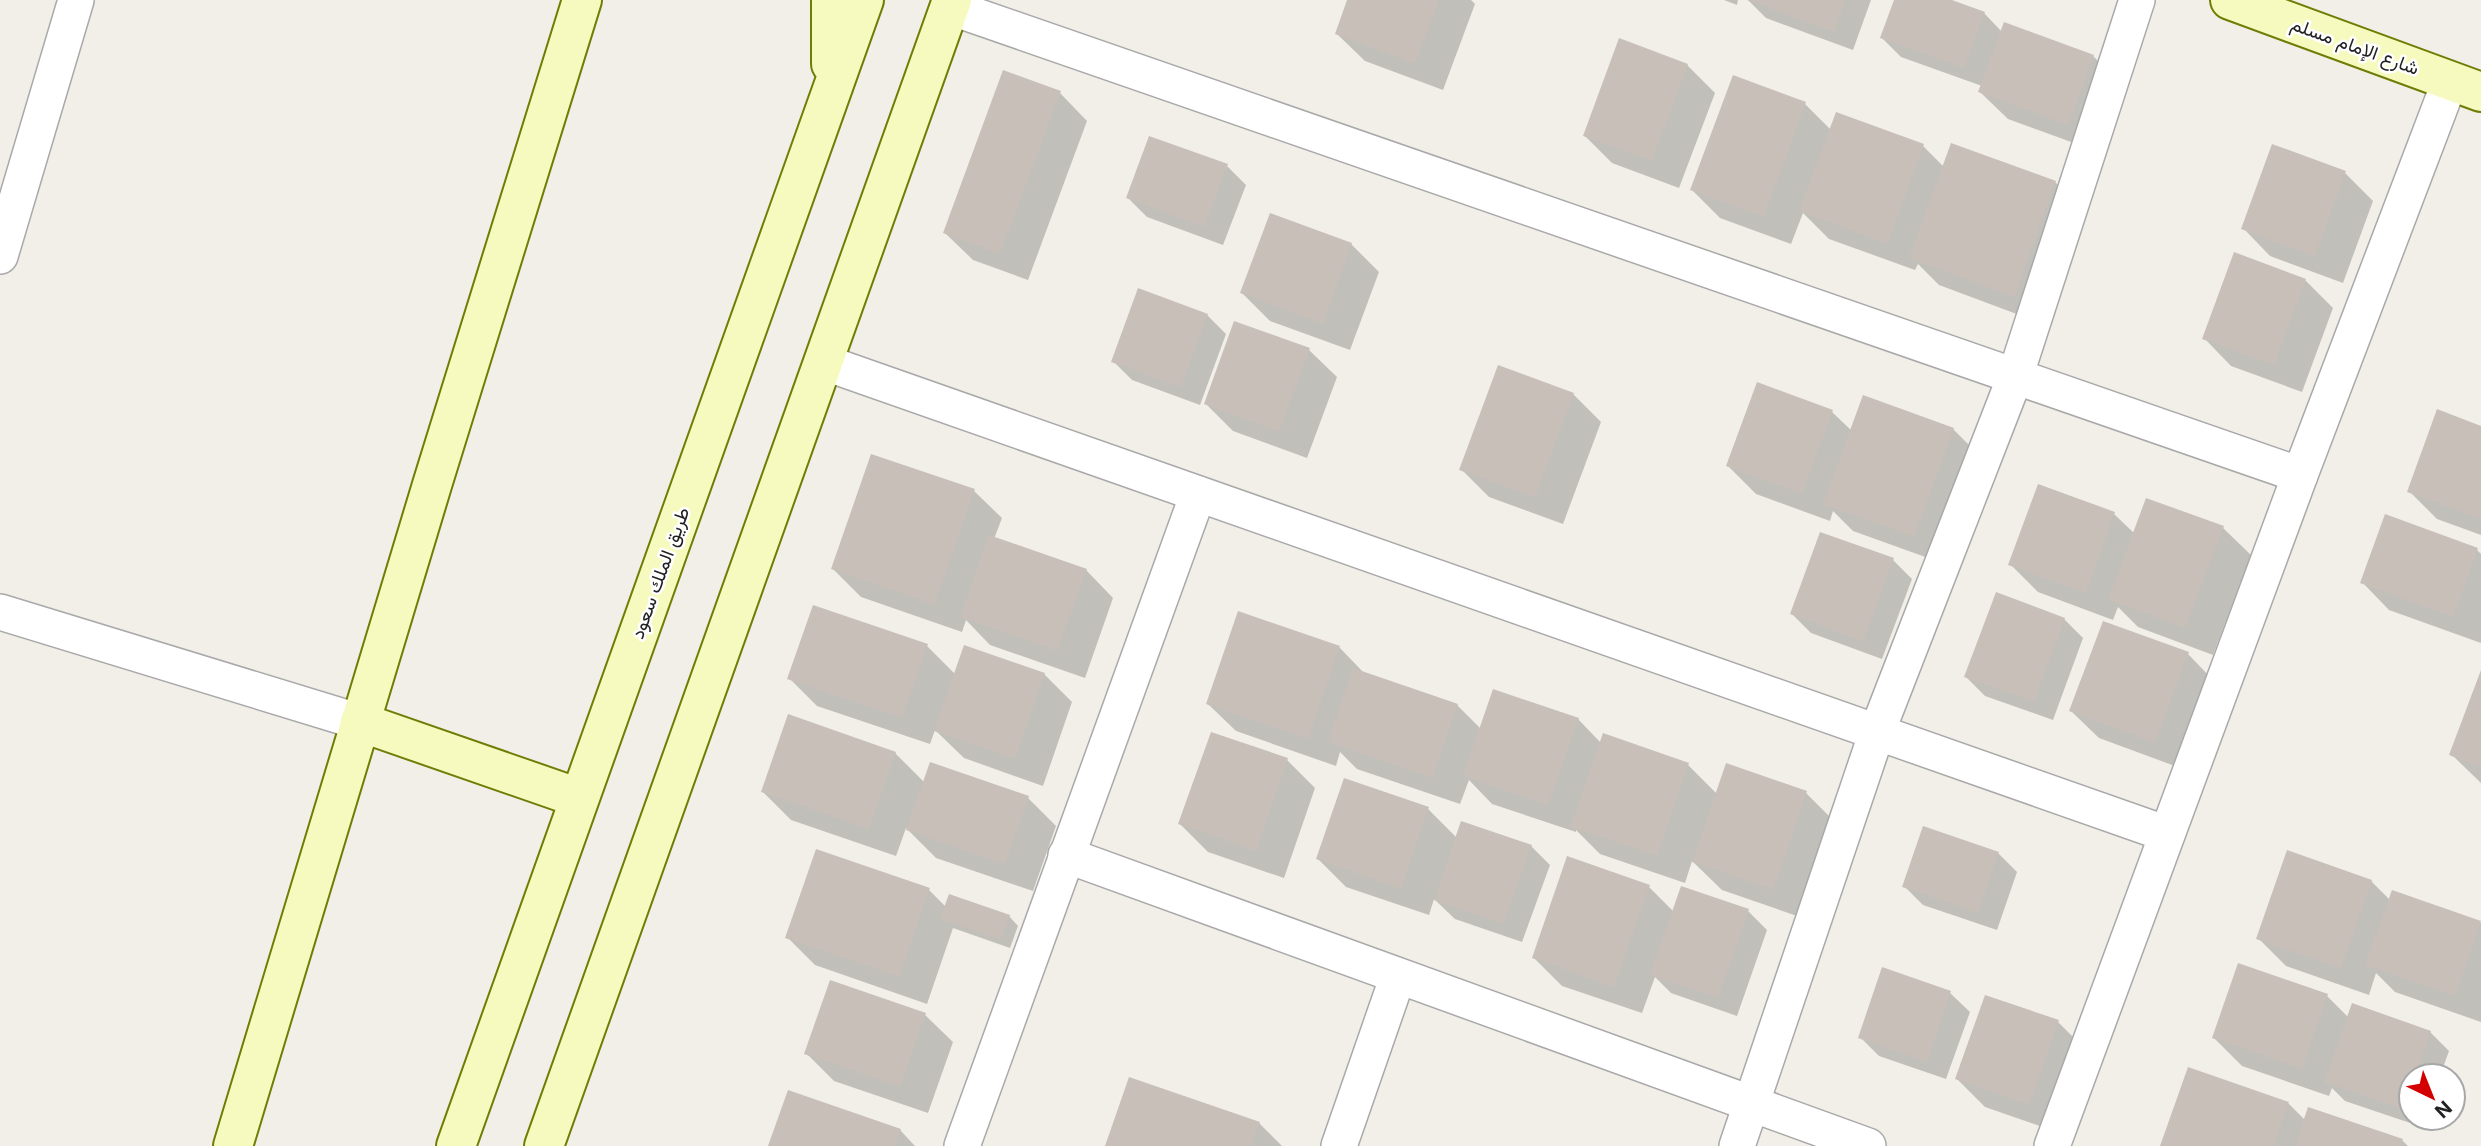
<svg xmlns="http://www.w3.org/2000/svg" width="2481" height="1146" viewBox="0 0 2481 1146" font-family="Inter,Vazirmatn,sans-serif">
	<rect width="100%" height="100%" fill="#f2efe9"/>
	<!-- shadow -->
	<g fill="#0003">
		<polygon points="1349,0 1471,0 1475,4 1443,90 1365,61 1337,34"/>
		<polygon points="1724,0 1738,0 1737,5"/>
		<polygon points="1748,0 1871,0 1853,50 1766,18"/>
		<polygon points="1896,0 1947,0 1984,13 2002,32 2093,56 2121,84 2096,151 2008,119 1980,92 1982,86 1901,57 1882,38"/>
		<polygon points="1687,65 1715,93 1679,188 1612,163 1585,136"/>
		<polygon points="1734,77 1805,104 1831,130 1923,146 1944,167 1952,145 2056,183 2083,211 2041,323 1939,285 1918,264 1915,270 1829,239 1803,213 1791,244 1720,218 1692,190"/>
		<polygon points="1060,93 1087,121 1028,280 973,260 945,233"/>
		<polygon points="2273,146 2345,173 2373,201 2343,283 2270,256 2243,228"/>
		<polygon points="1227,166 1246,185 1223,245 1147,217 1128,198"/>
		<polygon points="1351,244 1379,272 1350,350 1270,321 1242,293"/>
		<polygon points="2305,280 2333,308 2302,392 2231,366 2204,338"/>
		<polygon points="1207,315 1226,334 1200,405 1132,380 1113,361"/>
		<polygon points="1309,350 1337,377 1307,458 1233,431 1206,404"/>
		<polygon points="1573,394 1601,422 1563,524 1489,497 1461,469"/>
		<polygon points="1832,412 1852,431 1953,429 1981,457 1942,563 1853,531 1833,511 1830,521 1756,494 1728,466"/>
		<polygon points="2481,428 2481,535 2437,519 2409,491"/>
		<polygon points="2039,487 2114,514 2135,534 2223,528 2251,555 2213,655 2138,627 2118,607 2113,620 2038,592 2010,564"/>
		<polygon points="974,491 1002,518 994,539 1086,570 1113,598 1085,678 990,645 966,620 962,632 861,597 833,569"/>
		<polygon points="2477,550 2481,554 2481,643 2389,610 2362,582"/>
		<polygon points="1893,560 1912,579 1882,659 1811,633 1792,614"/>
		<polygon points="1239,613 1340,648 1365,674 1457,705 1481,729 1578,719 1601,743 1688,765 1717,794 1727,765 1806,793 1834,821 1800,917 1722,890 1692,861 1685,883 1600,854 1576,830 1576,832 1492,804 1469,780 1460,804 1357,769 1340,752 1336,766 1236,731 1208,704"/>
		<polygon points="2064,619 2083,638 2053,720 1985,696 1966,677"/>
		<polygon points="927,646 955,674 1044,674 1072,702 1043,786 964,758 935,730 930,744 817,706 789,678"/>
		<polygon points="2188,654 2215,682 2183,769 2099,738 2071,711"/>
		<polygon points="2481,674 2481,783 2451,754"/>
		<polygon points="1212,734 1287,760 1315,788 1284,878 1208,852 1180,824"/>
		<polygon points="895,753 925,783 931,764 1028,798 1056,826 1033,891 936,858 906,828 896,856 791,820 763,792"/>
		<polygon points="1345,781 1428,809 1457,838 1531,846 1550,865 1522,942 1455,919 1434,899 1429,915 1346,887 1318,859"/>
		<polygon points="1998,853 2017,872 1997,930 1923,905 1904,886"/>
		<polygon points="2371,881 2390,900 2481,923 2481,1022 2395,992 2376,973 2369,995 2286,966 2258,938"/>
		<polygon points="1649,887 1674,912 1748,911 1767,930 1737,1016 1671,993 1655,977 1642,1013 1562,986 1534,958"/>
		<polygon points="929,890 946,907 1009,916 1018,926 1010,948 953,928 927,1004 815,965 787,937"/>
		<polygon points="1950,993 1970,1012 1946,1079 1879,1056 1860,1037"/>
		<polygon points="2327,996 2349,1018 2430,1032 2449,1051 2440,1076 2411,1076 2411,1118 2425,1118 2422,1127 2345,1101 2332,1088 2329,1096 2242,1066 2214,1038"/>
		<polygon points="925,1015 953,1042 928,1113 834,1081 806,1053"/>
		<polygon points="2058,1022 2086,1050 2057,1132 1985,1107 1957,1079"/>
		<polygon points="2189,1069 2289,1104 2306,1121 2310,1109 2403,1141 2408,1146 2162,1146"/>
		<polygon points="1259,1123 1282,1146 1106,1146"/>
		<polygon points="900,1130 915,1146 770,1146"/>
	</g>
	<!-- building -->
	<g fill="#c7bfb8">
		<polygon points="1347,0 1439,0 1415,64 1335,34"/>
		<polygon points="1747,0 1845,0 1834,32"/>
		<polygon points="1894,0 1952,0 1985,12 1964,68 1880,38"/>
		<polygon points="2004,22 2094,55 2068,125 1978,92"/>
		<polygon points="1619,38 1688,64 1652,161 1583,136"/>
		<polygon points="1003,70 1061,91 1000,254 943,233"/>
		<polygon points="1733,75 1806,102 1764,217 1690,190"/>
		<polygon points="1836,112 1924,144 1888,244 1799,211"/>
		<polygon points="1149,136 1228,164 1204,227 1126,198"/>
		<polygon points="1951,143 2056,181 2014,297 1909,258"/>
		<polygon points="2272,144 2346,171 2315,256 2241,229"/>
		<polygon points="1270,213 1352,243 1323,324 1240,293"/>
		<polygon points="2234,252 2306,279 2274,365 2202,339"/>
		<polygon points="1138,288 1208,314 1181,387 1111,362"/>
		<polygon points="1234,321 1310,348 1279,432 1204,404"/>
		<polygon points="1498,365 1574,393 1535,497 1459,470"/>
		<polygon points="1757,382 1833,410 1802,494 1726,466"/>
		<polygon points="1863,395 1954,428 1914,537 1823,504"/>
		<polygon points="2437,409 2481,426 2481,519 2407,492"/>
		<polygon points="871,454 975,489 934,605 831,569"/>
		<polygon points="2038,484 2115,512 2086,593 2008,565"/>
		<polygon points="2146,498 2224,526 2185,628 2108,600"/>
		<polygon points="2385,514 2478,548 2453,617 2360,583"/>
		<polygon points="1820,532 1894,558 1863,642 1790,614"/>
		<polygon points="989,535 1087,569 1057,651 960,617"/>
		<polygon points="1996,592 2065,618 2034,702 1964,677"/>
		<polygon points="813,605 928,644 902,718 787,679"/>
		<polygon points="1238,611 1340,646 1308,739 1206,704"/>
		<polygon points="2103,621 2189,652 2155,743 2069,711"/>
		<polygon points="964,645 1045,673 1015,759 934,731"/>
		<polygon points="1353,668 1458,704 1432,778 1328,742"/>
		<polygon points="2481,670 2481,767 2449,755"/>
		<polygon points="1493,689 1579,718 1548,805 1463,776"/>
		<polygon points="788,714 896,752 869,829 761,792"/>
		<polygon points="1211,732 1288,758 1256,851 1178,824"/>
		<polygon points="1603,733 1689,763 1657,856 1570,827"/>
		<polygon points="930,762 1029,796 1005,864 906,830"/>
		<polygon points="1726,763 1807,791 1773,890 1692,862"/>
		<polygon points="1344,778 1429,807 1401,889 1316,859"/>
		<polygon points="1461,821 1532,845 1503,924 1434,900"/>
		<polygon points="1923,826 1999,852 1978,913 1902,887"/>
		<polygon points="816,849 930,888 899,977 785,938"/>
		<polygon points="2287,850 2372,880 2341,968 2256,939"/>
		<polygon points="1567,856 1650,885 1614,987 1532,958"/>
		<polygon points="1681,886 1749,909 1718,998 1650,975"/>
		<polygon points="2392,890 2481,921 2455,996 2365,965"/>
		<polygon points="949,894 1010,915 1001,940 940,919"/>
		<polygon points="2238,963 2328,994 2302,1069 2212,1038"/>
		<polygon points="1882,967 1951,991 1927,1062 1858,1038"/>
		<polygon points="830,980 926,1013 900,1087 804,1054"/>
		<polygon points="1985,995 2059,1020 2029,1105 1955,1079"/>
		<polygon points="2352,1003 2431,1031 2415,1076 2411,1076 2411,1086 2403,1109 2324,1082"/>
		<polygon points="2188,1067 2289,1102 2274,1146 2160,1146"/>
		<polygon points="1129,1077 1260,1122 1251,1146 1105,1146"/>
		<polygon points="788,1090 901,1129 895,1146 768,1146"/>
		<polygon points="2308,1107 2403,1139 2401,1146 2295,1146"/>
	</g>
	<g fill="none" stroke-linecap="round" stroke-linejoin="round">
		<!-- street casing -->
		<g stroke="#a9a9a9" stroke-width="38">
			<g id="street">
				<polyline points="950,7 2300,475"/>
				<polyline points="0,256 76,0"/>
				<polyline points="823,362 2167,834"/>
				<polyline points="0,612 360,722"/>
				<polyline points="1066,855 1868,1146"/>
				<polyline points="962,1146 1198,494"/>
				<polyline points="1339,1146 1398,976"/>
				<polyline points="1737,1146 1877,732 2015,377 2137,0"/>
				<polyline points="2052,1146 2300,475 2450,81"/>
			</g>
		</g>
		<!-- secondary casing -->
		<g stroke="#707d05" stroke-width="42">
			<g id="secondary">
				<polyline points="2230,0 2481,92"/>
				<polyline points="831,64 831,0"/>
				<polyline points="360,722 579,798"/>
				<polyline points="233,1146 432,485 582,0"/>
				<polyline points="456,1146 864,0"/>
				<polyline points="544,1146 952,0"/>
			</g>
		</g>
		<!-- street -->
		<use href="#street" stroke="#fff" stroke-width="35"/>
		<!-- secondary -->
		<use href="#secondary" stroke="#f7fabf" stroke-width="38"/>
	</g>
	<g text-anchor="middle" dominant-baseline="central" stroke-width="5" stroke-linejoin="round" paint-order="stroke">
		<!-- street labels -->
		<g font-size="19" fill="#222" stroke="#fff">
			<text transform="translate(2355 46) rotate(20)">شارع الإمام مسلم</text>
			<text transform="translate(660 573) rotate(-70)">طريق الملك سعود</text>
		</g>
	</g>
	<!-- north arrow -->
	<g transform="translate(2432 1097) rotate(137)"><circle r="33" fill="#ffffff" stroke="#a7a7a7" stroke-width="2"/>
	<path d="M0-5L12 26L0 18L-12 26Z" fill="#d40000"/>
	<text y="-10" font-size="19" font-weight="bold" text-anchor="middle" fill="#222222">N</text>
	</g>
</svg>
